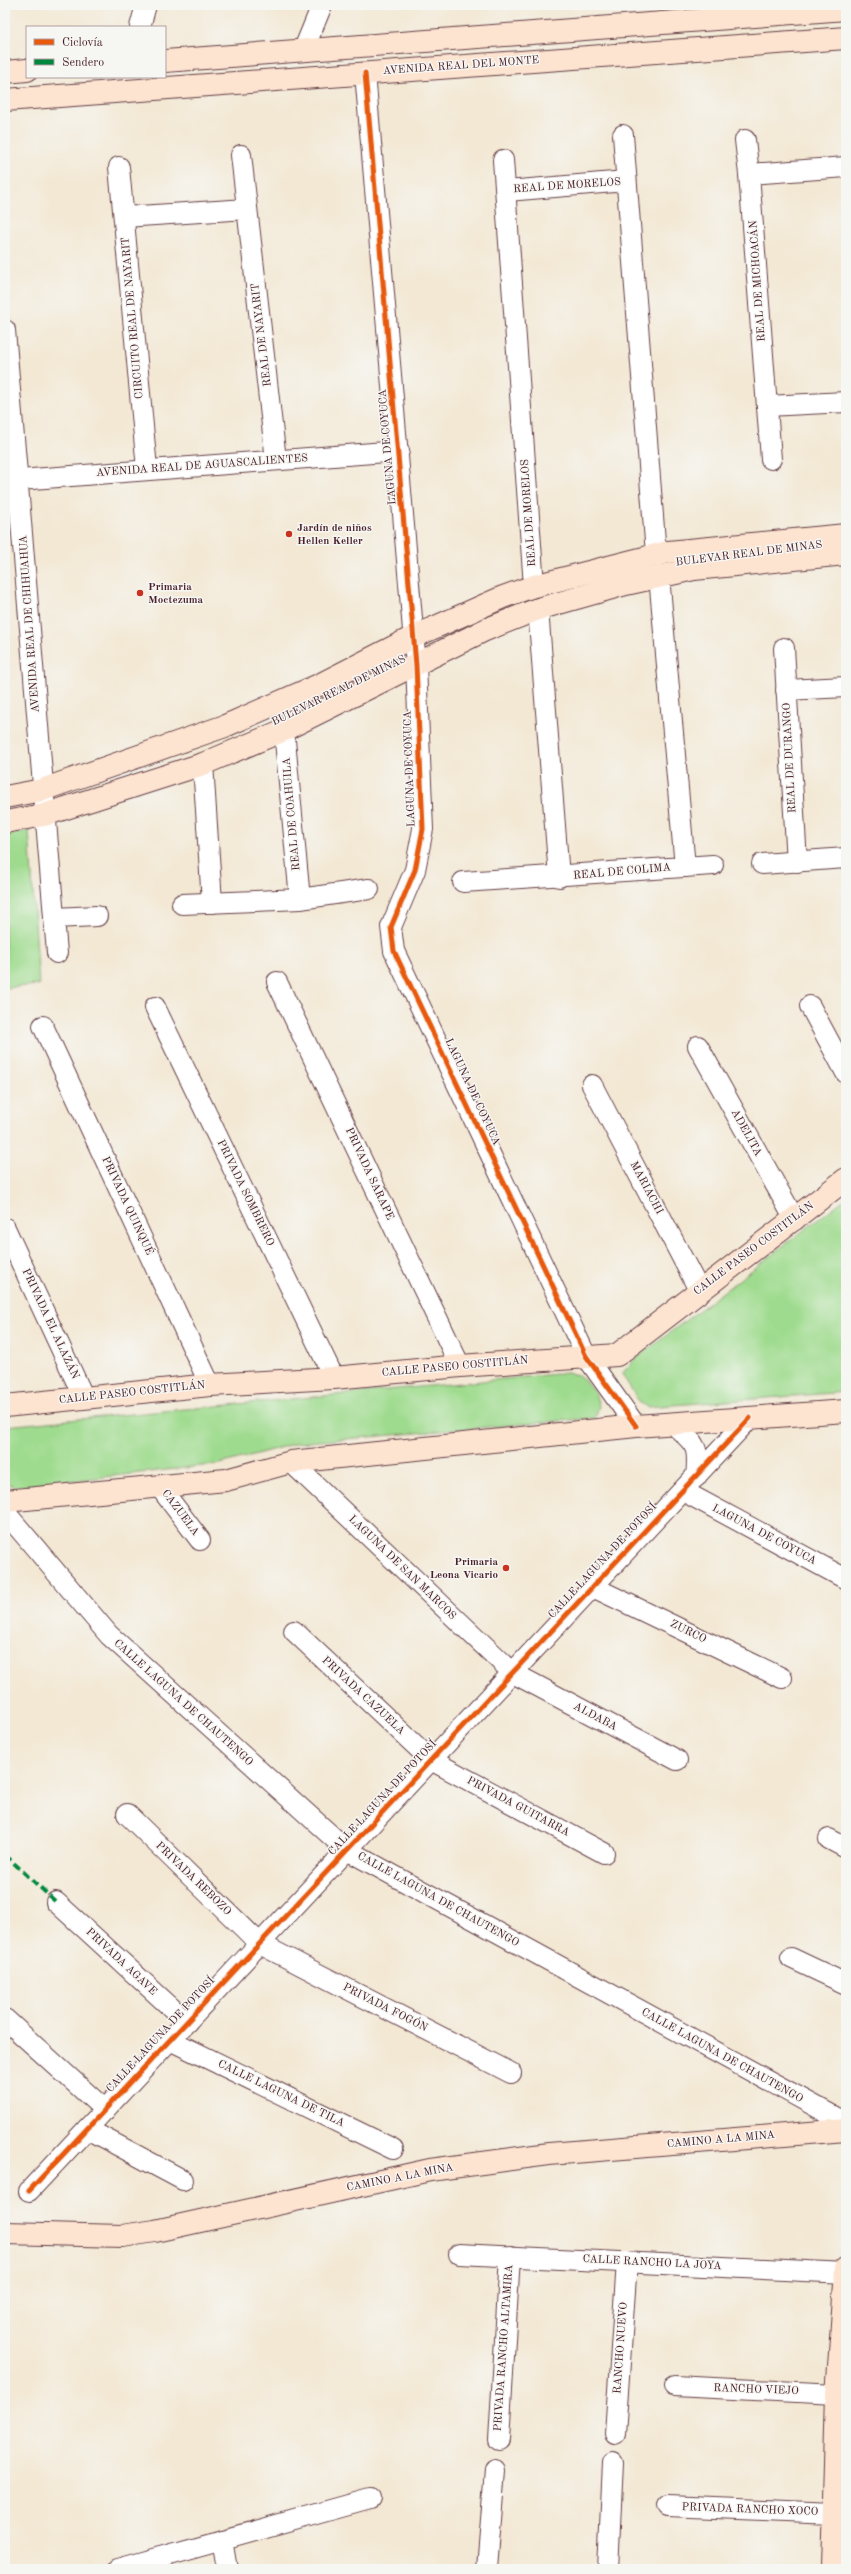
<svg xmlns="http://www.w3.org/2000/svg" width="851" height="2574" viewBox="0 0 851 2574" font-family="'Old Standard TT',serif">
	<rect width="100%" height="100%" fill="#f6f6f2"/>
	<filter id="ink" filterUnits="userSpaceOnUse"><feTurbulence type="fractalNoise" baseFrequency=".025" numOctaves="2"/><feDisplacementMap in="SourceGraphic" scale="8" xChannelSelector="R" yChannelSelector="G"/><feConvolveMatrix kernelMatrix="1 2 1 2 8 2 1 2 1" color-interpolation-filters="sRGB"/></filter>
	<filter id="wash" filterUnits="userSpaceOnUse"><feTurbulence type="fractalNoise" baseFrequency=".012" numOctaves="4" result="noise"/><feDisplacementMap in="SourceGraphic" scale="16" xChannelSelector="R" yChannelSelector="G"/><feGaussianBlur stdDeviation="0.9" result="paint"/><feColorMatrix in="noise" values="0 0 0 0 0 0 0 0 0 0 0 0 0 0 0 0 0 1.4 0 .05"/><feComposite in="paint" operator="in"/></filter>
	<g filter="url(#wash)">
		<rect width="100%" height="100%" fill="#f3e8d4"/>
		<!-- green -->
		<g fill="#9fdb8e" stroke="#747d5c">
			<polygon points="29,830 39,985 5,988 5,836"/>
			<polygon points="846,1198 846,1392 647,1407 639,1402 622,1374 634,1360"/>
			<polygon points="567,1373 579,1375 595,1392 599,1406 595,1418 297,1443 220,1464 15,1487 7,1483 5,1478 5,1426"/>
		</g>
	</g>
	<g filter="url(#ink)">
		<g fill="none" stroke-linecap="round" stroke-linejoin="round">
			<!-- street casing -->
			<g stroke="#633d44" stroke-width="22">
				<g id="street">
					<polyline points="140,27 146,5"/>
					<polyline points="304,49 322,5"/>
					<polyline points="365,73 416,665 423,829 415,870 391,927 394,951 586,1356 636,1426"/>
					<polyline points="623,135 656,554"/>
					<polyline points="745,140 749,174 771,459"/>
					<polyline points="241,155 276,460"/>
					<polyline points="503,160 534,586"/>
					<polyline points="119,167 147,469"/>
					<polyline points="749,174 846,167"/>
					<polyline points="507,191 626,181"/>
					<polyline points="124,217 247,209"/>
					<polyline points="5,330 57,953"/>
					<polyline points="767,406 846,402"/>
					<polyline points="6,481 399,451"/>
					<polyline points="659,576 685,867"/>
					<polyline points="538,609 559,877"/>
					<polyline points="784,648 797,862"/>
					<polyline points="786,690 846,687"/>
					<polyline points="284,730 300,899"/>
					<polyline points="203,764 212,903"/>
					<polyline points="762,864 846,858"/>
					<polyline points="463,882 713,865"/>
					<polyline points="182,904 300,899 369,889"/>
					<polyline points="54,918 97,916"/>
					<polyline points="277,982 460,1366"/>
					<polyline points="810,1006 846,1073"/>
					<polyline points="155,1007 334,1378"/>
					<polyline points="43,1026 210,1385"/>
					<polyline points="698,1046 795,1220"/>
					<polyline points="592,1085 699,1290"/>
					<polyline points="5,1228 84,1398"/>
					<path d="M 674,1425 C 697,1445 699,1446 696,1477"/>
					<polyline points="291,1462 513,1673 677,1760"/>
					<polyline points="159,1486 200,1540"/>
					<polyline points="683,1491 846,1579"/>
					<polyline points="5,1512 109,1635 347,1850 846,2123"/>
					<polyline points="593,1587 782,1678"/>
					<polyline points="294,1631 431,1760 604,1853"/>
					<polyline points="127,1814 260,1944 511,2073"/>
					<polyline points="829,1839 846,1848"/>
					<polyline points="56,1902 187,2022"/>
					<polyline points="791,1958 846,1984"/>
					<polyline points="5,2019 105,2110"/>
					<polyline points="170,2040 393,2149"/>
					<polyline points="87,2129 183,2180"/>
					<polyline points="29,2191 750,1418"/>
					<polyline points="459,2254 846,2273"/>
					<polyline points="674,2386 837,2394"/>
					<polyline points="615,2434 627,2262"/>
					<polyline points="499,2440 510,2256"/>
					<polyline points="667,2506 832,2513"/>
					<polyline points="222,2540 227,2569"/>
					<polyline points="118,2569 370,2499"/>
					<polyline points="487,2569 495,2470"/>
					<polyline points="608,2569 613,2463"/>
				</g>
			</g>
			<!-- secondary casing -->
			<g stroke="#633d44" stroke-width="24">
				<g id="secondary">
					<polyline points="165,61 846,9"/>
					<polyline points="5,72 27,70"/>
					<polyline points="5,100 846,38"/>
					<polyline points="5,797 42,790 225,726 321,684 413,637 503,597 534,586 668,552 846,535"/>
					<polyline points="5,822 44,815 203,764 284,730 485,630 538,609 626,584 694,569 846,554"/>
					<polyline points="5,1406 210,1385 334,1378 460,1366 617,1355 846,1179"/>
					<polyline points="5,1501 226,1480 291,1462 636,1426 846,1411"/>
					<polyline points="5,2233 122,2236 155,2231 430,2170 549,2154 846,2130"/>
					<polyline points="832,2569 837,2394 846,2269"/>
				</g>
			</g>
			<!-- street -->
			<use href="#street" stroke="#fff" stroke-width="20"/>
			<!-- secondary -->
			<use href="#secondary" stroke="#fde4d1" stroke-width="22"/>
			<!-- quiet -->
			<polyline stroke="#00873e" stroke-width="4" stroke-dasharray="8 4" stroke-linecap="butt" points="5,1855 56,1902"/>
			<!-- cycleway casing -->
			<g stroke="#f6f6f2" stroke-width="8">
				<g id="cycleway">
					<polyline points="365,73 416,665 423,829 415,870 391,927 394,951 586,1356 636,1426"/>
					<polyline points="29,2191 750,1418"/>
				</g>
			</g>
			<!-- cycleway -->
			<use href="#cycleway" stroke="#e8590c" stroke-width="5"/>
		</g>
	</g>
	<!-- markers -->
	<g fill="#c8321e" stroke="#f6f6f2" stroke-width="1.5">
		<circle cx="289" cy="534" r="4"/>
		<circle cx="140" cy="593" r="4"/>
		<circle cx="506" cy="1568" r="4"/>
	</g>
	<g text-anchor="middle" dominant-baseline="central" stroke-width="3" stroke-linejoin="round" paint-order="stroke">
		<!-- street labels -->
		<g font-size="11" fill="#4a1f2b" stroke="#f6f6f2">
			<text transform="translate(461 66) rotate(-4)">AVENIDA REAL DEL MONTE</text>
			<text transform="translate(567 186) rotate(-4)">REAL DE MORELOS</text>
			<text transform="translate(758 281) rotate(-94)">REAL DE MICHOACÁN</text>
			<text transform="translate(133 318) rotate(-95)">CIRCUITO REAL DE NAYARIT</text>
			<text transform="translate(262 335) rotate(-97)">REAL DE NAYARIT</text>
			<text transform="translate(388 447) rotate(-95)">LAGUNA DE COYUCA</text>
			<text transform="translate(202 466) rotate(-4)">AVENIDA REAL DE AGUASCALIENTES</text>
			<text transform="translate(529 513) rotate(-94)">REAL DE MORELOS</text>
			<text transform="translate(749 554) rotate(-7)">BULEVAR REAL DE MINAS</text>
			<text transform="translate(30 624) rotate(-94)">AVENIDA REAL DE CHIHUAHUA</text>
			<text transform="translate(339 691) rotate(-26)">BULEVAR REAL DE MINAS</text>
			<text transform="translate(790 758) rotate(-93)">REAL DE DURANGO</text>
			<text transform="translate(410 769) rotate(-92)">LAGUNA DE COYUCA</text>
			<text transform="translate(292 814) rotate(-95)">REAL DE COAHUILA</text>
			<text transform="translate(622 872) rotate(-5)">REAL DE COLIMA</text>
			<text transform="translate(472 1092) rotate(65)">LAGUNA DE COYUCA</text>
			<text transform="translate(746 1133) rotate(61)">ADELITA</text>
			<text transform="translate(369 1174) rotate(65)">PRIVADA SARAPE</text>
			<text transform="translate(646 1188) rotate(62)">MARIACHI</text>
			<text transform="translate(245 1193) rotate(64)">PRIVADA SOMBRERO</text>
			<text transform="translate(127 1206) rotate(65)">PRIVADA QUINQUÉ</text>
			<text transform="translate(754 1249) rotate(-37)">CALLE PASEO COSTITLÁN</text>
			<text transform="translate(50 1324) rotate(65)">PRIVADA EL ALAZÁN</text>
			<text transform="translate(455 1367) rotate(-5)">CALLE PASEO COSTITLÁN</text>
			<text transform="translate(132 1393) rotate(-6)">CALLE PASEO COSTITLÁN</text>
			<text transform="translate(180 1513) rotate(53)">CAZUELA</text>
			<text transform="translate(764 1535) rotate(28)">LAGUNA DE COYUCA</text>
			<text transform="translate(603 1561) rotate(-47)">CALLE LAGUNA DE POTOSÍ</text>
			<text transform="translate(402 1568) rotate(44)">LAGUNA DE SAN MARCOS</text>
			<text transform="translate(688 1632) rotate(26)">ZURCO</text>
			<text transform="translate(363 1696) rotate(43)">PRIVADA CAZUELA</text>
			<text transform="translate(183 1703) rotate(42)">CALLE LAGUNA DE CHAUTENGO</text>
			<text transform="translate(595 1717) rotate(28)">ALDABA</text>
			<text transform="translate(383 1798) rotate(-47)">CALLE LAGUNA DE POTOSÍ</text>
			<text transform="translate(518 1807) rotate(28)">PRIVADA GUITARRA</text>
			<text transform="translate(193 1879) rotate(44)">PRIVADA REBOZO</text>
			<text transform="translate(438 1900) rotate(29)">CALLE LAGUNA DE CHAUTENGO</text>
			<text transform="translate(121 1962) rotate(43)">PRIVADA AGAVE</text>
			<text transform="translate(385 2008) rotate(27)">PRIVADA FOGÓN</text>
			<text transform="translate(161 2035) rotate(-47)">CALLE LAGUNA DE POTOSÍ</text>
			<text transform="translate(722 2056) rotate(29)">CALLE LAGUNA DE CHAUTENGO</text>
			<text transform="translate(281 2094) rotate(26)">CALLE LAGUNA DE TILA</text>
			<text transform="translate(721 2140) rotate(-5)">CAMINO A LA MINA</text>
			<text transform="translate(400 2178) rotate(-11)">CAMINO A LA MINA</text>
			<text transform="translate(652 2263) rotate(3)">CALLE RANCHO LA JOYA</text>
			<text transform="translate(504 2348) rotate(-86)">PRIVADA RANCHO ALTAMIRA</text>
			<text transform="translate(621 2348) rotate(-86)">RANCHO NUEVO</text>
			<text transform="translate(756 2390) rotate(2)">RANCHO VIEJO</text>
			<text transform="translate(750 2510) rotate(2)">PRIVADA RANCHO XOCO</text>
		</g>
		<!-- poi labels -->
		<g font-size="11" font-weight="bold" fill="#4a1f2b" stroke="#f6f6f2" text-anchor="start">
			<text x="297" y="528">Jardín de niños<tspan x="297" dy="13">Hellen Keller</tspan></text>
			<text x="148" y="587">Primaria<tspan x="148" dy="13">Moctezuma</tspan></text>
			<text x="498" y="1562" text-anchor="end">Primaria<tspan x="498" dy="13">Leona Vicario</tspan></text>
		</g>
	</g>
	<!-- margin -->
	<rect width="851" height="2574" fill="none" stroke="#f6f6f2" stroke-width="20"/>
	<!-- legend -->
	<rect x="26" y="26" width="140" height="52" fill="#f6f6f2" stroke="#b1a0a2"/>
	<rect x="34" y="39" width="20" height="6" fill="#e8590c" stroke="#b1a0a2"/>
	<text x="62" y="46" font-size="12" fill="#4a1f2b">Ciclovía</text>
	<rect x="34" y="59" width="20" height="6" fill="#00873e" stroke="#b1a0a2"/>
	<text x="62" y="66" font-size="12" fill="#4a1f2b">Sendero</text>
</svg>
